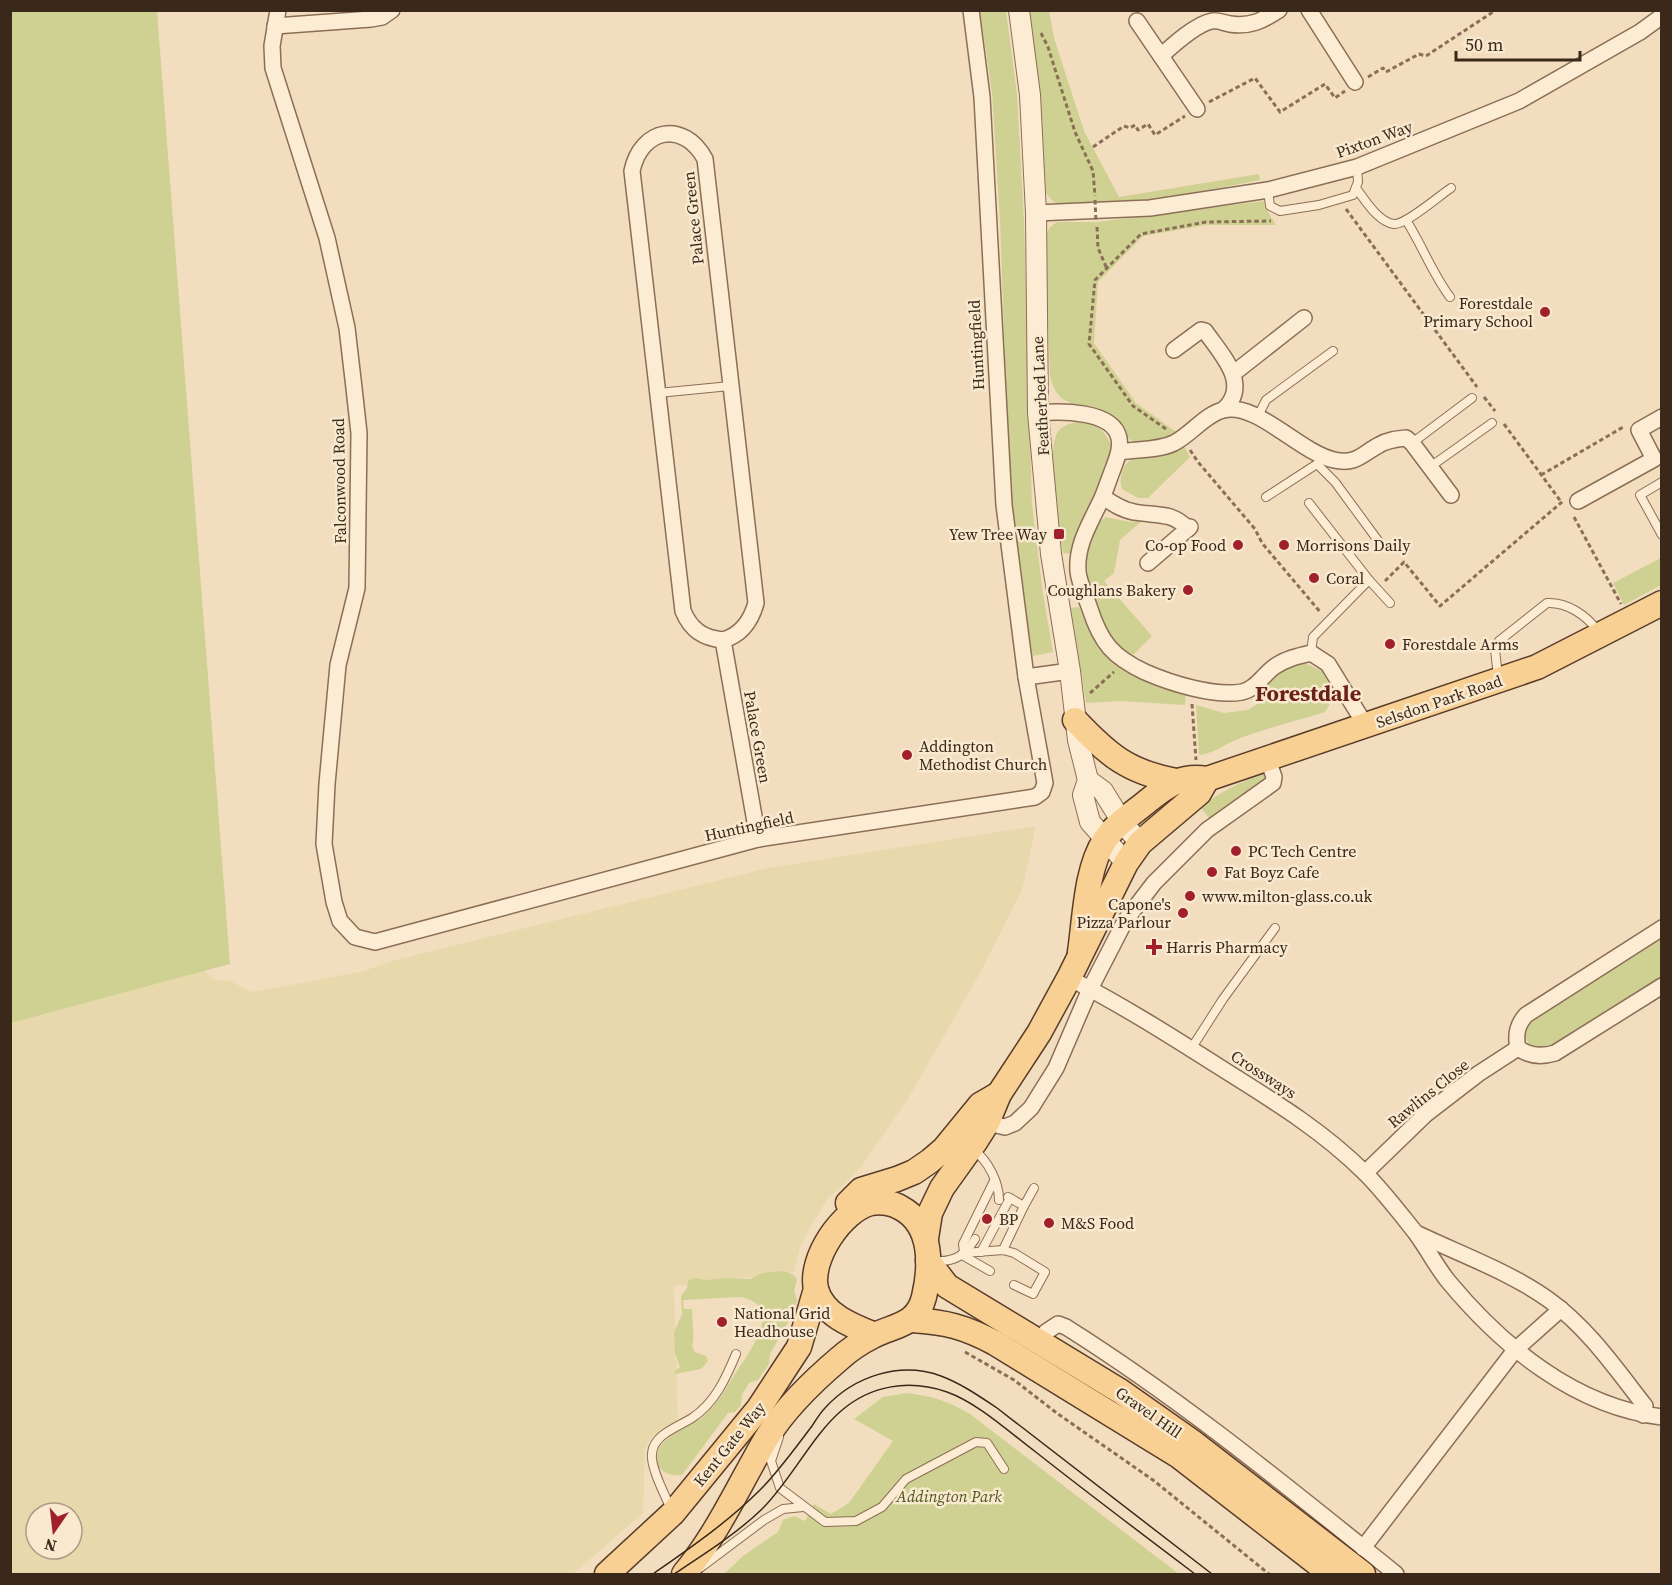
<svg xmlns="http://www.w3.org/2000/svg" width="1672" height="1585" viewBox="0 0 1672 1585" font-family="'Source Serif 4',serif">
	<rect width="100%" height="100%" fill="#f2debf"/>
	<!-- farmland -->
	<path fill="#e8d9ac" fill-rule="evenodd" d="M 1036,826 L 1022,890 L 980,973 L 908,1099 L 863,1164 L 846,1183 L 828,1198 L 813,1222 L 800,1247 L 794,1272 L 674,1286 L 678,1420 L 661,1429 L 651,1438 L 645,1450 L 643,1513 L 573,1574 L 11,1574 L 11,1023 L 204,971 L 214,980 L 230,981 L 252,992 L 364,971 L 395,960 L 768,868 ZM 36,1513 L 72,1513 L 72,1549 L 36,1549 Z"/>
	<!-- green -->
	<g fill="#cfd192">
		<polygon points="11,10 157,11 230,964 11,1023"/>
		<polygon points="980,11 1006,11 1017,94 1024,220 1032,504 1043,594 1053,652 1032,656 1020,595 1010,503 1000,221 992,93"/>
		<path d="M 1028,11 L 1049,11 L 1054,38 L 1084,131 L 1119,197 L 1259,174 L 1260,180 C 1205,191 1150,201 1094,204 C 1082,205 1067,208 1056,203 C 1049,199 1046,193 1043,185 L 1040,96 Z"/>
		<path d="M 1264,201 L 1265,207 L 1276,225 L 1206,225 L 1143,236 L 1098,282 L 1094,343 L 1136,403 L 1176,432 C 1164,437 1150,445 1136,442 C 1123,439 1121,423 1111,416 C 1087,397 1059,416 1050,376 L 1045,236 L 1050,227 L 1057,222 L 1097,222 Z"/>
		<path d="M 1081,421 C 1100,424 1108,434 1113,452 L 1075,537 L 1071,554 L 1063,553 C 1060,529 1044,447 1059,430 C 1065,424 1073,423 1081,421 Z"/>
		<path d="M 1184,446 L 1190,457 L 1148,498 L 1138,498 L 1122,489 C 1120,483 1120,477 1123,470 C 1128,454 1147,458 1161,455 C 1170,454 1177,451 1184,446 Z"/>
		<path d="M 1106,517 L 1130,522 L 1143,520 L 1120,540 L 1114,573 L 1104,581 L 1152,636 L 1132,656 C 1127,652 1120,649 1116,645 C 1104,633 1099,615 1094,599 C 1086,571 1078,536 1106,517 Z"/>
		<polygon points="1661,558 1661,585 1624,605 1613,583"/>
		<path d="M 1079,607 C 1084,617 1087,627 1092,637 C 1110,672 1151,682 1186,692 L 1185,705 L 1120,701 L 1086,703 L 1071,608 Z"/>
		<path d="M 1295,663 L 1307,664 L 1322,671 L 1331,688 L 1332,700 L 1325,712 C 1296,721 1267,728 1238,739 C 1222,745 1218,752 1199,755 L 1196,705 L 1224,713 L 1248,710 L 1265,699 L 1260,691 L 1276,675 Z"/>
		<path d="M 1265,774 L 1265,780 L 1210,819 L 1200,807 C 1221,792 1241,781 1265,774 Z"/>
		<polygon points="1661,938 1661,977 1554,1044 1537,1048 1529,1045 1523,1033 1526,1025 1532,1019"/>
		<path d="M 784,1271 L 792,1274 L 797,1279 L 794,1291 L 797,1300 L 794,1312 L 770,1354 L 769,1364 L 758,1380 L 749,1383 L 742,1395 L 741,1405 L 735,1412 L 728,1413 L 682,1475 C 662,1478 648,1462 662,1444 C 673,1431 691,1427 704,1416 C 718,1404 727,1386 737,1371 C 750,1351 785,1305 740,1297 L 683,1300 L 684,1309 L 692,1309 C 692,1320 695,1337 692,1346 L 695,1352 L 706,1356 L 708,1361 L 701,1369 L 675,1374 L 674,1372 L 680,1367 L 675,1353 L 674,1332 L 682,1314 L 681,1296 L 687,1288 L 688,1281 L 694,1278 L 706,1280 L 727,1278 L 750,1279 L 763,1273 Z"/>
		<path d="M 906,1393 C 932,1396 948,1401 970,1414 L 1179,1574 L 724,1574 L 743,1556 L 778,1532 L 783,1520 L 794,1516 L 805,1521 L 814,1504 L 831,1514 L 849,1503 L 893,1441 L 854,1419 L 883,1397 Z"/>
	</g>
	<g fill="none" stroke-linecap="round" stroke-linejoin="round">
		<!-- service casing -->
		<g stroke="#8c6e56" stroke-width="10">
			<g id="service">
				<path d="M 1356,188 C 1365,200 1378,222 1394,224 C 1406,225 1440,195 1451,188"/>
				<polyline points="1268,190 1270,206 1280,211 1319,205 1353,195 1358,182 1357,167"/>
				<path d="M 1406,220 C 1422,245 1432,273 1450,297"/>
				<polyline points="658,393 730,386"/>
				<polyline points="1258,416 1266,400 1333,351"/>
				<polyline points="1412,443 1472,398"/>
				<polyline points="1318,465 1335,482 1382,546"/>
				<polyline points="1430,467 1492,423"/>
				<polyline points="1662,482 1640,495 1662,535"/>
				<polyline points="1266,497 1320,462"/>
				<polyline points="1309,503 1369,580 1313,637 1311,653"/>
				<polyline points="1369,580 1390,603"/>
				<path d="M 1498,676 L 1495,650 L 1499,641 L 1547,603 C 1567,602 1586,615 1598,631"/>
				<polyline points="1191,1049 1223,999 1275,928"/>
				<path d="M 974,1150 C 988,1161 999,1182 999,1200"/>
				<polyline points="994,1181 963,1244 964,1253 1003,1250 1014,1253 1045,1272 1033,1294 1014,1285"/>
				<polyline points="1008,1197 1024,1206 1034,1188"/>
				<polyline points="1003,1250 1024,1206"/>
				<polyline points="981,1252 1010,1198"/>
				<polyline points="962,1255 990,1271"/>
				<path d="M 936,1261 C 955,1262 965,1255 975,1239"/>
				<polyline points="779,1437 771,1461 780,1488 825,1522 856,1521 882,1507 906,1479 976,1442 987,1443 1004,1469"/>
				<path d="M 671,1509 C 665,1495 650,1467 652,1453 C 654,1434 678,1427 692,1418 C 715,1403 726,1378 736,1354"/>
				<polyline points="700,1568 764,1520 783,1509 803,1507"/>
			</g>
		</g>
		<!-- minor casing -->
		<g stroke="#8c6e56" stroke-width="18">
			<g id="minor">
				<polyline points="278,10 272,46 273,68 327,238 347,328 354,388 359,433 357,588 338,665 327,784 324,844 334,902 340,921 355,937 375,942 758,839 1035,797 1042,792 1045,783 1026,677 1004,505 982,97 971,10"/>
				<polyline points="1309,10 1355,82"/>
				<polyline points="1137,21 1197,109"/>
				<polyline points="275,26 371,19 382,17 392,10"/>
				<path d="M 1161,56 C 1173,45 1196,24 1212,21 C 1218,20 1224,23 1230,24 C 1250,27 1262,21 1279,10"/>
				<polyline points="1036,213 1150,208 1268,190 1357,167 1519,101 1640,32 1662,16"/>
				<path d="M 1174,350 L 1201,330 L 1205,331 C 1221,354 1252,385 1223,410"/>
				<polyline points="1234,373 1304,318"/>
				<path d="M 1038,413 C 1060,411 1113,410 1119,438 C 1121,449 1117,458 1113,469 C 1109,479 1106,489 1102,498 C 1091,522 1076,544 1078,571 C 1079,583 1086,597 1090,609 C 1101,643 1113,657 1145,672 C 1170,683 1214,697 1242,692 C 1256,689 1263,675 1274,667 C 1285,659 1298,656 1311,653 L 1328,664 L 1366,726"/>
				<path d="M 1120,452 C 1137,449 1157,451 1174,443 C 1190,435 1206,414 1223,410 C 1256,401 1299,452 1334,460 C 1356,465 1362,454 1379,445 C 1387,440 1397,439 1406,438 L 1412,443 L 1451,495"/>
				<path d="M 1103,497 C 1112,503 1122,510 1134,512 C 1155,516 1172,511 1188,529"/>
				<polyline points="1578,501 1654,459 1639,430 1662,417"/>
				<polyline points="1148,563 1190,527"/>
				<path d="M 723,640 C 741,635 751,621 756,603 L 705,159 C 684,120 641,128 632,171 L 683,611 C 691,630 703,638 723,640 L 758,839"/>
				<polyline points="1026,677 1070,671"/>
				<path d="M 1662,928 L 1526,1015 C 1517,1025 1515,1035 1518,1048 C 1529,1056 1542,1057 1555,1053 L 1662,986"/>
				<path d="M 1069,978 C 1124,1006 1177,1040 1229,1073 C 1277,1103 1325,1133 1365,1173 C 1383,1191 1399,1212 1415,1232 C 1427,1248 1436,1266 1448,1281 C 1502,1346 1575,1407 1662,1417"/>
				<polyline points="987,1123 1005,1127 1015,1123 1031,1108 1056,1068 1090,989 1125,921 1154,883 1207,830 1273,783 1274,777 1268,760"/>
				<polyline points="1365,1173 1426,1114 1478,1074 1518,1048"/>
				<path d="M 1418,1234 C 1460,1254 1512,1273 1549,1300 C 1588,1328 1616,1369 1645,1406 L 1643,1415"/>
				<path d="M 1040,1342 L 1046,1332 L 1058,1324 L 1066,1327 C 1182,1400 1289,1488 1396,1574"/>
				<polyline points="1363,1548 1515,1350 1561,1309"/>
			</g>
		</g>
		<!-- tertiary casing -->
		<g stroke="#8c6e56" stroke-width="22">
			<g id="tertiary">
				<polyline points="1019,10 1030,95 1036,213 1038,413 1051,554 1070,671 1078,740 1088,780 1083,795 1090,822 1126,863"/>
				<polyline points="1088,780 1103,791 1122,822 1140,843"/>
			</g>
		</g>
		<!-- primary casing -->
		<g stroke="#593c2a" stroke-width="27">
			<g id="primary">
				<path d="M 1075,720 C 1108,755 1128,772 1176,781"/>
				<path d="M 1080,952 C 1085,918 1086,868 1105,840 C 1115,824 1135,812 1149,800 C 1169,784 1182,775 1207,779 L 1537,667 L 1662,603"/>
				<polyline points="848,1203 861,1190 897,1179 914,1172 930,1161 944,1149 980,1105 999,1094"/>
				<polyline points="926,1238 930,1213 942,1188 975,1142 987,1123 999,1094 1039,1033 1069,978 1126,863 1140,843 1199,793 1207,779"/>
				<polyline points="928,1261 947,1286 1120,1391 1191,1441 1363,1574"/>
				<path d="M 912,1320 C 946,1322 965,1327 995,1343 L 1179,1456 L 1331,1574"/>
				<polyline points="607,1574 673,1513 759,1408 799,1347 816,1289"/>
				<path d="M 684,1574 C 718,1533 739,1485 766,1439 C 784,1409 812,1382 839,1359 C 849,1350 861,1342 873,1336 C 894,1325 917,1326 924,1297 C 931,1267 933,1225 901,1208 C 893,1203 881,1201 871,1203 C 842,1210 809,1259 816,1289 C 823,1315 852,1326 875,1335"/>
			</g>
		</g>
		<!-- path -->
		<g stroke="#8c6e56" stroke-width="3" stroke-dasharray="4.5 3" stroke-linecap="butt">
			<polyline points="1041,33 1048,47 1075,132 1093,171 1095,196"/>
			<polyline points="1368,77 1383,68 1386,72 1419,54 1426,56 1496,10"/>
			<polyline points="1209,102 1255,78 1280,112 1325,84 1335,98 1345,91"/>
			<polyline points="1093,147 1124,126 1130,128 1135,125 1138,130 1148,124 1155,135 1185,116"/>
			<polyline points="1346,209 1477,387"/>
			<polyline points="1097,227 1098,248 1107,269"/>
			<polyline points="1484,397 1495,411"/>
			<polyline points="1504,424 1562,503"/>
			<polyline points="1166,429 1133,406 1089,344 1095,280 1141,234 1206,222 1271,221"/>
			<polyline points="1190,450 1198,462 1255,529 1262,543 1321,613"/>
			<polyline points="1541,475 1625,426"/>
			<polyline points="1574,517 1621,604"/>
			<polyline points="1385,581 1404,562 1440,606 1562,502"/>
			<polyline points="1090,693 1114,672"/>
			<polyline points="1192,704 1196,760"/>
			<polyline points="965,1352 1014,1380 1058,1414 1153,1480 1269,1574"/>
		</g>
		<!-- service -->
		<use href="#service" stroke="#fcecd3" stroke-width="8"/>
		<!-- minor -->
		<use href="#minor" stroke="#fcecd3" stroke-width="15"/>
		<!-- tertiary -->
		<use href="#tertiary" stroke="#fcecd3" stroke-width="20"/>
		<!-- primary -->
		<use href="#primary" stroke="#f9d093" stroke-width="24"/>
		<!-- tram -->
		<g stroke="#3a281b" stroke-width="1.5">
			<path d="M 653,1574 C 690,1548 728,1522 760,1490 C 779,1471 796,1447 812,1426 C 816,1420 820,1413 825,1408 C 854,1376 900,1361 941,1376 C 962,1384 979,1396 997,1408 L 1212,1574"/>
			<path d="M 674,1574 C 703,1555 736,1534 761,1510 C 790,1482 811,1437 841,1411 C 871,1385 909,1379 947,1392 C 978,1403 1010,1433 1037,1453 C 1089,1494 1142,1534 1195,1574"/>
		</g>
		<!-- path-bridge -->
		<polyline stroke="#8c6e56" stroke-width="3" stroke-dasharray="4.5 3" stroke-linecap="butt" points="1095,200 1096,222"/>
	</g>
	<!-- markers -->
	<g fill="#a0202c" stroke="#f8e9cf" stroke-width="2">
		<circle cx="1545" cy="312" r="6"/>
		<rect x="1053" y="528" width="12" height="12" rx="3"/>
		<circle cx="1238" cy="545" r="6"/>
		<circle cx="1284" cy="545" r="6"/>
		<circle cx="1314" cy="578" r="6"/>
		<circle cx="1188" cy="590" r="6"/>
		<circle cx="1390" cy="644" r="6"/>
		<circle cx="907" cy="755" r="6"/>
		<circle cx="1236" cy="851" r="6"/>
		<circle cx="1212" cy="872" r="6"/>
		<circle cx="1190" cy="896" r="6"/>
		<circle cx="1183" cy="913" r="6"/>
		<path d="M1151 938h6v6h6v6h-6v6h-6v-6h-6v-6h6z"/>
		<circle cx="987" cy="1219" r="6"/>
		<circle cx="1049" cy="1223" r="6"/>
		<circle cx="722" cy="1322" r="6"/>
	</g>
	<g text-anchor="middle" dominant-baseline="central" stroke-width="5" stroke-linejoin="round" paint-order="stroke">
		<!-- street labels -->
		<g font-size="16" fill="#3a281b" stroke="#f8e9cf">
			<text transform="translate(1374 139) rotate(-20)">Pixton Way</text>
			<text transform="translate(693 218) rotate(-96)">Palace Green</text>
			<text transform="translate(976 345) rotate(-93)">Huntingfield</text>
			<text transform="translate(1040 396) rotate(-93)">Featherbed Lane</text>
			<text transform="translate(339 481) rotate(-91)">Falconwood Road</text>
			<text transform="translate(1439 701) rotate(-19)">Selsdon Park Road</text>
			<text transform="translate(758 737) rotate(80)">Palace Green</text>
			<text transform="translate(749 826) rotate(-12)">Huntingfield</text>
			<text transform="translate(1264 1074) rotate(33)">Crossways</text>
			<text transform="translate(1428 1093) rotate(-39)">Rawlins Close</text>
			<text transform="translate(1149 1412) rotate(35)">Gravel Hill</text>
			<text transform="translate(729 1444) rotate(-51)">Kent Gate Way</text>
		</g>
		<!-- poi labels -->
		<g font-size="16" fill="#3a281b" stroke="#f8e9cf" text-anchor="start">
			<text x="1533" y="303" text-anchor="end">Forestdale<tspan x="1533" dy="18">Primary School</tspan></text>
			<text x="1047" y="534" text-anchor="end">Yew Tree Way</text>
			<text x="1226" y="545" text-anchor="end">Co-op Food</text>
			<text x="1296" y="545">Morrisons Daily</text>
			<text x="1326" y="578">Coral</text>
			<text x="1176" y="590" text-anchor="end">Coughlans Bakery</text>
			<text x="1402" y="644">Forestdale Arms</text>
			<text x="919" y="746">Addington<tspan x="919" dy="18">Methodist Church</tspan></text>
			<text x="1248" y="851">PC Tech Centre</text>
			<text x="1224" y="872">Fat Boyz Cafe</text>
			<text x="1202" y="896">www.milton-glass.co.uk</text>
			<text x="1171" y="904" text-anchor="end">Capone's<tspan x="1171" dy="18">Pizza Parlour</tspan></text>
			<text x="1166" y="947">Harris Pharmacy</text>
			<text x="999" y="1219">BP</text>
			<text x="1061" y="1223">M&amp;S Food</text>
			<text x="734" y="1313">National Grid<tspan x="734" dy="18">Headhouse</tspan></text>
		</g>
		<!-- park labels -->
		<g font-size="16" font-style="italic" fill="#4f5820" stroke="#f8e9cf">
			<text x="949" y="1496">Addington Park</text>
		</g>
		<!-- district labels -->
		<g font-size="22" font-weight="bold" fill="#6b2117" stroke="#f8e9cf">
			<text x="1308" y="693">Forestdale</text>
		</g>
	</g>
	<!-- border -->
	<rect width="1672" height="1585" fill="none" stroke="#3a281b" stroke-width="24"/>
	<!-- north arrow -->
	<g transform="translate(54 1531) rotate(194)"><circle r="28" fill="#f8e9cf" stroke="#ac9c87" stroke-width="1.5"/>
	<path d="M0-4.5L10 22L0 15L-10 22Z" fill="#a0202c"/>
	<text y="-9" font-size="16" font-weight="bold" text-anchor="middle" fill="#3a281b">N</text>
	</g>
	<!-- scale -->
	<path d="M1456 51v9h124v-9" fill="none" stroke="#3a281b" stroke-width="3"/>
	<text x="1465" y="51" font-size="18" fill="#3a281b" stroke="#f8e9cf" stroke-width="4.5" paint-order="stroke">50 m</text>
</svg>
